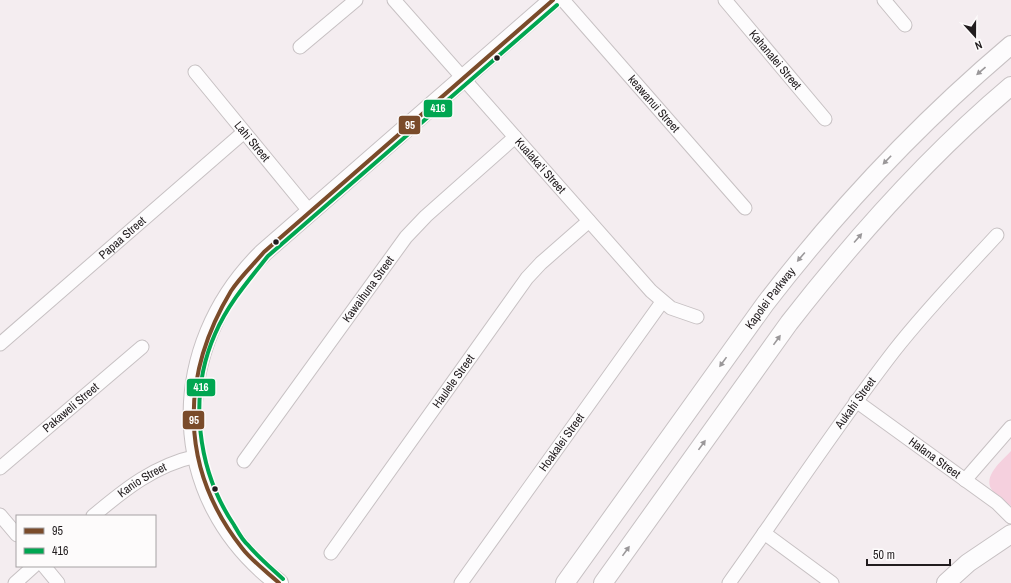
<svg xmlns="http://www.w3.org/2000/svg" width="1011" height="583" viewBox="0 0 1011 583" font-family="'Archivo Narrow',sans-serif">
	<rect width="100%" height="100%" fill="#f4edf0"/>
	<!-- green -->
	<path fill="#f5d0de" d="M 1011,451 L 1011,506 C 1005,502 996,496 992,490 C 982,476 1003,460 1011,451 Z"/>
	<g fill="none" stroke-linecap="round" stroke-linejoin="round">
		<!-- street casing -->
		<g stroke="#c7c1c3" stroke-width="15">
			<g id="street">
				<path id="s1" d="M 394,0 L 651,291 L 671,308 L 697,317"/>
				<path id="s2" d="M 563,0 L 745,208"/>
				<path id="s3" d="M 725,0 L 825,119"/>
				<polyline points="884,0 905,25"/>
				<polyline points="300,47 356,0"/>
				<path id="s4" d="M 195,72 L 310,212"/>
				<path id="s5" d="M 0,344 L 244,132"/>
				<path id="s6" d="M 856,401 L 997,503 L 1011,517"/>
				<path id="s7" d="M 244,461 L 406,237 L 426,216 L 515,137"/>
				<path id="s8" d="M 0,468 L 142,347"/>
				<polyline points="965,480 1011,427"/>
				<polyline points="0,515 17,535"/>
				<path id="s9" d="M 93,516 C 125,489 155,465 197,456"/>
				<polyline points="764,533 832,583"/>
				<path id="s10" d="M 331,553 L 527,278 L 541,263 L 589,221"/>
				<polyline points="44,566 58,583"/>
				<polyline points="15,583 34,566"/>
				<path id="s11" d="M 461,583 L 662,302"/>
				<path id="s12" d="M 729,583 C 784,506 836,426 894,351 C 926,310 962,273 997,235"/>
			</g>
		</g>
		<!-- secondary casing -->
		<g stroke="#c7c1c3" stroke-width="20">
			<g id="secondary">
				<path d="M 279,583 C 167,499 166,347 264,252 L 553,0"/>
				<path id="s13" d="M 565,583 L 765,304 C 838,209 919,123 1011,45"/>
				<path d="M 603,583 L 789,323 C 856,237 928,156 1011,86"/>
				<polyline points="946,583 968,563 1011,534"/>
			</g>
		</g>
		<!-- street -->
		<use href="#street" stroke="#fdfcfd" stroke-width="13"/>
		<!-- secondary -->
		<use href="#secondary" stroke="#fdfcfd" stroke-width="18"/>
		<!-- bus-1 casing -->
		<g stroke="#fdfbfb" stroke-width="7">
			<path id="bus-1" d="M 279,583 C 267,572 252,561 242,548 C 179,468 180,376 231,291 C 240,277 253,265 264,252 L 553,0"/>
		</g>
		<!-- bus-2 casing -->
		<g stroke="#fdfbfb" stroke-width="7">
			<path id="bus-2" d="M 283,579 C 271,568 258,557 248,545 C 242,540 238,532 234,525 C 197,470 188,395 215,334 C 228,304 248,281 268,256 L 557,5"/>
		</g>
		<!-- bus-1 -->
		<use href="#bus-1" stroke="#7a4b2a" stroke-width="4"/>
		<!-- bus-2 -->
		<use href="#bus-2" stroke="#00a651" stroke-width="4"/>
	</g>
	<!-- one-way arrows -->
	<defs><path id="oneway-solid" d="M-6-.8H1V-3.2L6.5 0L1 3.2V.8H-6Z"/></defs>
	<g fill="#9a9799">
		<use href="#oneway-solid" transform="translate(981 71) rotate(139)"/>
		<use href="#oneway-solid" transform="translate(887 160) rotate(134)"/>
		<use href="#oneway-solid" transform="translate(858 238) rotate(-49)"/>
		<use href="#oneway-solid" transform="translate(801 257) rotate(130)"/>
		<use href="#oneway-solid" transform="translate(777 340) rotate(-54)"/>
		<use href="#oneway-solid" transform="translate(723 362) rotate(126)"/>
		<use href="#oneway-solid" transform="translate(702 445) rotate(-54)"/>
		<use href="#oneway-solid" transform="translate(626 551) rotate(-54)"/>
	</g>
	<!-- markers -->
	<g fill="#211c1e" stroke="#fdfbfb" stroke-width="1.5">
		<circle cx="497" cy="58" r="3.5"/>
		<circle cx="276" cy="242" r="3.5"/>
		<circle cx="215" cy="489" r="3.5"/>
	</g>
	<g text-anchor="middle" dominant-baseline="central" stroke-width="3.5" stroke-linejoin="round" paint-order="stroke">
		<!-- street labels -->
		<g font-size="12" fill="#211c1e" stroke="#fdfbfb">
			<text stroke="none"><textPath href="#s3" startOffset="78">Kahanalei Street</textPath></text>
			<text stroke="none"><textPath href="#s2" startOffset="138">keawanui Street</textPath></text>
			<text stroke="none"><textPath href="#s4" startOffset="90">Lahi Street</textPath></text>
			<text stroke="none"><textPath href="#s1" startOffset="221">Kualaka'i Street</textPath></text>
			<text stroke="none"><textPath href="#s5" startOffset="162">Papaa Street</textPath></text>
			<text stroke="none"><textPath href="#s7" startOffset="212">Kawaihuna Street</textPath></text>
			<text stroke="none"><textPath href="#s13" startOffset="351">Kapolei Parkway</textPath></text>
			<text stroke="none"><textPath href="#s10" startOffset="211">Haulele Street</textPath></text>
			<text stroke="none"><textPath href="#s12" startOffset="220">Aukahi Street</textPath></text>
			<text stroke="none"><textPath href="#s8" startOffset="93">Pakaweli Street</textPath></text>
			<text stroke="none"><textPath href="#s11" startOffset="173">Hoakalei Street</textPath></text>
			<text stroke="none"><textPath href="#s6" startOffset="97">Halana Street</textPath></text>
			<text stroke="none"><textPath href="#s9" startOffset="61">Kanio Street</textPath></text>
		</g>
	</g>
	<g stroke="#fdfbfb" stroke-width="1.5">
		<rect x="423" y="99" width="30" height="19" rx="4" fill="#00a651"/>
		<rect x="398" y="115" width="23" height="20" rx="4" fill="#7a4b2a"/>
		<rect x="186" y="378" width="30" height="19" rx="4" fill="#00a651"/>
		<rect x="182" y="410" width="23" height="20" rx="4" fill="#7a4b2a"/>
	</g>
	<g font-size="11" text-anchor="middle" font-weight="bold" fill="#fff">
		<text x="438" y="112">416</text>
		<text x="410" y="129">95</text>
		<text x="201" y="391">416</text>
		<text x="194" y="424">95</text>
	</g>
	<!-- legend -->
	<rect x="16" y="515" width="140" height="52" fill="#fdfbfb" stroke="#a5a2a3"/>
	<rect x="24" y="528" width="20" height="6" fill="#7a4b2a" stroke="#a5a2a3"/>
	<text x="52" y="535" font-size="12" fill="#211c1e">95</text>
	<rect x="24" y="548" width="20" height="6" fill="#00a651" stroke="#a5a2a3"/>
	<text x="52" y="555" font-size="12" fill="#211c1e">416</text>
	<!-- north arrow -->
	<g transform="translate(975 36) rotate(159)" stroke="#fdfbfb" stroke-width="3" paint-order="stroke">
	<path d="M0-3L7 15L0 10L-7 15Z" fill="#211c1e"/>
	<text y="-6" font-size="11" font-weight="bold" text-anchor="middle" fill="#211c1e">N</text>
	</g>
	<!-- scale -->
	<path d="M867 559v6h83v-6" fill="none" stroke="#211c1e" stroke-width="2"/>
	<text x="873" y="559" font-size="12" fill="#211c1e" stroke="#fdfbfb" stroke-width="3" paint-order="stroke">50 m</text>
</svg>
